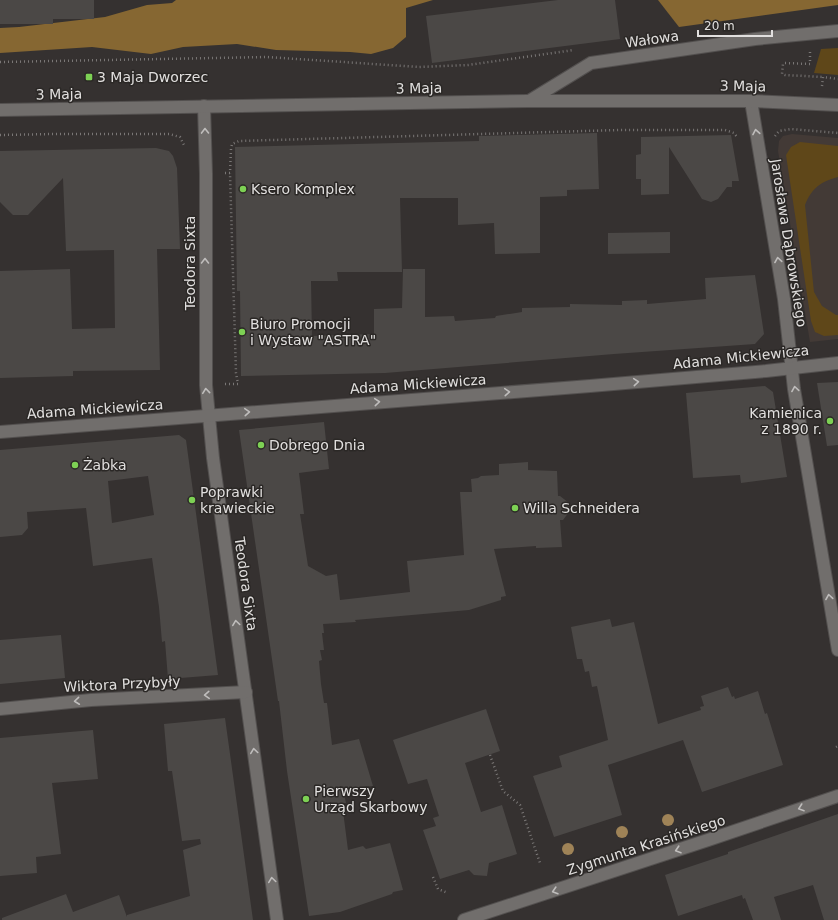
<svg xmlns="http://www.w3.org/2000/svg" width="838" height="920" viewBox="0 0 838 920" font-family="'DejaVu Sans',sans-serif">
	<rect width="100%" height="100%" fill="#353130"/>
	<!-- built -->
	<polygon fill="#433a36" points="792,134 838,138 838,339 810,342 778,151 779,141 783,136"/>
	<!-- green -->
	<g fill="#5f4719">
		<polygon points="838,48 838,75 814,73 821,49"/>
		<path d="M 800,142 L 838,146 L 838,177 C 820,182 812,188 805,205 L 814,292 L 822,306 L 836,315 L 838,315 L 838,335 L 824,336 L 815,332 L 811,321 L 786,155 L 791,147 Z"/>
	</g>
	<!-- forest -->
	<g fill="#866732">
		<polygon points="176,0 433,0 406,8 406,37 393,48 371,54 350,52 276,50 237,44 183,47 151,54 92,47 0,53 0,28 19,27 105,17 147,5 172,3"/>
		<polygon points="658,0 838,0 838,5 679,27"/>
	</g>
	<!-- building -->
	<g fill="#4b4846" fill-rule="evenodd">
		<polygon points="0,0 94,0 94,19 53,19 53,24 0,24"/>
		<polygon points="558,0 615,0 620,39 432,63 426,16"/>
		<polygon points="597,133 599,189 567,190 567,196 540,197 540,253 495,254 494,223 458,225 458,198 400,198 402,272 337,272 338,281 311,281 312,336 374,334 374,309 402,308 403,269 425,269 425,317 454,316 455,321 495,318 496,316 522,312 522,308 570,307 570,304 622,305 622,301 647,300 647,304 706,299 705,278 755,275 764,334 755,344 614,354 385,373 241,376 240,291 237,291 235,147 479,141 479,136"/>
		<polygon points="731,135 739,181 732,181 732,187 727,187 718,199 711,202 702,199 669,147 669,194 641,195 641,179 636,179 636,155 641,154 641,137"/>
		<polygon points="156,148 169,151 173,156 177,168 180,249 157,249 160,370 73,371 73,376 0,378 0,271 70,269 72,329 115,328 114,250 66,251 63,178 28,215 13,215 0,202 0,151"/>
		<polygon points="670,232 670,253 608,254 608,233"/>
		<polygon points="838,382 838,445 827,446 817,383"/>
		<polygon points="765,386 773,392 787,477 741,483 740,475 693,478 686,393"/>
		<polygon points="324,422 329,469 299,473 304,514 300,514 308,566 326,576 337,574 340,600 410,592 407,561 464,555 460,492 472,492 471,479 478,478 481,476 499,475 499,464 528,462 528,470 557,471 558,496 560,496 569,503 569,512 563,520 560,520 562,547 536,548 536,546 494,549 506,596 501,597 501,600 469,610 355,620 356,622 323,624 324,633 322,633 324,650 320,650 322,660 319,661 321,684 324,703 327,703 332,745 359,739 373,786 343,789 346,803 342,803 348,850 363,846 366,849 390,843 403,890 393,892 392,894 340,912 309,916 287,771 279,701 278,701 239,430"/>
		<path d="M 179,435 L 186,440 L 218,675 L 168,679 L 165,641 L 162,642 L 159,607 L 152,558 L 93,566 L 86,508 L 27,512 L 28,528 L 22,535 L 0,537 L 0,450 ZM 148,476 L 154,515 L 112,523 L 108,481 Z"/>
		<polygon points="610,619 612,627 634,622 658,724 701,710 700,707 704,706 701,696 728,687 732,697 734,696 735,699 758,691 765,714 767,713 783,765 702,792 683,740 608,765 622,815 554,837 533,776 562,767 559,756 608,740 597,686 592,687 589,671 585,672 582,659 577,659 571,627"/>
		<polygon points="61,635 65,678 0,684 0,640"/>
		<polygon points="486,709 500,751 465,763 481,812 502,805 517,854 489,863 487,876 474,875 469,870 440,879 423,830 436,826 433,818 439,816 427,779 408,784 393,740"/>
		<polygon points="225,718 253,920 2,920 2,918 66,894 73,912 119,895 127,917 127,915 190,896 183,850 201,844 200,839 182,841 172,771 168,771 164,724"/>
		<polygon points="93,730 98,779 52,783 61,854 36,857 37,873 0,876 0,738"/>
		<polygon points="838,814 838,920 824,920 813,885 774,897 781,920 753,920 745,898 743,899 742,895 678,916 665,875 728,854 728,852"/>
	</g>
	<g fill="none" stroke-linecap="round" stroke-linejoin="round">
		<!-- street casing -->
		<g stroke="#53504f" stroke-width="14">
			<g id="street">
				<polyline points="751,101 784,299 794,389 838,650"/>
				<polyline points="204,106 206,174 206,385 213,458 277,920"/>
				<polyline points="0,432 590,386 766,371 838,363"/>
				<polyline points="0,709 91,700 246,692"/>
				<polyline points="464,920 708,840 838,796"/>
			</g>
		</g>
		<!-- secondary casing -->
		<g stroke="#53504f" stroke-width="14">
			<g id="secondary">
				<polyline points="529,101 591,63 755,39 838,31"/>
				<polyline points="0,110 528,101 751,101 838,105"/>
			</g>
		</g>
		<!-- path -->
		<g stroke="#7a7776" stroke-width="2.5" stroke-dasharray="1 3" stroke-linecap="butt">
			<polyline points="810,52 810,64 785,63 783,64 782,74 785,75 823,77"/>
			<polyline points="0,62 267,57 419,67 468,65 574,50"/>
			<polyline points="822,86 823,77 838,79"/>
			<polyline points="0,135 54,134 169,134 180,137 185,147"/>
			<polyline points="775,136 779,131 791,129 838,133"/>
			<polyline points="225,173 230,173 231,149 232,144 239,141 619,130 725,130 734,133 737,137"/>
			<polyline points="225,384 238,384 236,373 230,173"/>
			<polyline points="836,747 838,746"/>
			<polyline points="490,755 503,791 520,805 540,863"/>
			<polyline points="433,877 438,889 448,893"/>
		</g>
		<!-- street -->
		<use href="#street" stroke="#716e6c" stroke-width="12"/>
		<!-- secondary -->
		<use href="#secondary" stroke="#716e6c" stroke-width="12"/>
	</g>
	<!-- trees -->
	<g fill="#9f8357">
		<circle cx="668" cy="820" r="6"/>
		<circle cx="622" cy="832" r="6"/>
		<circle cx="568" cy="849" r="6"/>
	</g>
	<!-- one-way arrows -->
	<defs><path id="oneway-chevron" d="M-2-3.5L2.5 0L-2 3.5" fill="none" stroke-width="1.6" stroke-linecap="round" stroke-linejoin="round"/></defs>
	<g stroke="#bfbdbc">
		<use href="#oneway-chevron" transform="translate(205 131) rotate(-91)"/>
		<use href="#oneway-chevron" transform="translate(756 132) rotate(-100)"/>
		<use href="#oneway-chevron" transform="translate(778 260) rotate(-99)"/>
		<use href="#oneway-chevron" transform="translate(205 261) rotate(-90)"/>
		<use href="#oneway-chevron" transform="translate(636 382) rotate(-5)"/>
		<use href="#oneway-chevron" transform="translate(795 389) rotate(-99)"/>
		<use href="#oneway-chevron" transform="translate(206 391) rotate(-96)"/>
		<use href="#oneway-chevron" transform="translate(507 392) rotate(-4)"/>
		<use href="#oneway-chevron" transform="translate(377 402) rotate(-5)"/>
		<use href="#oneway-chevron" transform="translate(247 412) rotate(-4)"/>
		<use href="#oneway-chevron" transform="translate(829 597) rotate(-99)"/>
		<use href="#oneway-chevron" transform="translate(236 623) rotate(-98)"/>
		<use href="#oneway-chevron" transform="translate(207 695) rotate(177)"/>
		<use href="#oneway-chevron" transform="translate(77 701) rotate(174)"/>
		<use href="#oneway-chevron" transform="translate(254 751) rotate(-98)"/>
		<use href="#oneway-chevron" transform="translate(801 808) rotate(161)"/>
		<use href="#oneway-chevron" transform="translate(678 850) rotate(162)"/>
		<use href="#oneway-chevron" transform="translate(272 880) rotate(-98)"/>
		<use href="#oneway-chevron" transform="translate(555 891) rotate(163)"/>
	</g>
	<!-- markers -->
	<g fill="#7dd154" stroke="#2b2826" stroke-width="1.5">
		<rect x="85" y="73" width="8" height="8" rx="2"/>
		<circle cx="243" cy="189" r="4"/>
		<circle cx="242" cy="332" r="4"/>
		<circle cx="830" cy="421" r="4"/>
		<circle cx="261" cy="445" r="4"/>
		<circle cx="75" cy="465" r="4"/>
		<circle cx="192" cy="500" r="4"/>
		<circle cx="515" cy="508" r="4"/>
		<circle cx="306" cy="799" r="4"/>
	</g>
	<g text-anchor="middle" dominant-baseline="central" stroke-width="3" stroke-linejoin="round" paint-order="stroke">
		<!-- street labels -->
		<g font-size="14" fill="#e1dfde" stroke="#2b2826">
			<text transform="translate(652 39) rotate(-8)">Wałowa</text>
			<text transform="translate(743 86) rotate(1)">3 Maja</text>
			<text transform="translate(419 88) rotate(-1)">3 Maja</text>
			<text transform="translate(59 94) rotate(-1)">3 Maja</text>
			<text transform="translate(789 243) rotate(81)">Jarosława Dąbrowskiego</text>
			<text transform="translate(190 263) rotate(-90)">Teodora Sixta</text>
			<text transform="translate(741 357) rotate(-6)">Adama Mickiewicza</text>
			<text transform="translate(418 384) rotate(-4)">Adama Mickiewicza</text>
			<text transform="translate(95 409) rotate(-4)">Adama Mickiewicza</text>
			<text transform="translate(246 584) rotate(82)">Teodora Sixta</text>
			<text transform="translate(122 684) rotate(-3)">Wiktora Przybyły</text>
			<text transform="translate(646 845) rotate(-18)">Zygmunta Krasińskiego</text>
		</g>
		<!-- poi labels -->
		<g font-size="14" fill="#e1dfde" stroke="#2b2826" text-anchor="start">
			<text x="97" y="77">3 Maja Dworzec</text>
			<text x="251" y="189">Ksero Komplex</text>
			<text x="250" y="324">Biuro Promocji<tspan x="250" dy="16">i Wystaw "ASTRA"</tspan></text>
			<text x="822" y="413" text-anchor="end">Kamienica<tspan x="822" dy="16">z 1890 r.</tspan></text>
			<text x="269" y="445">Dobrego Dnia</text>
			<text x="83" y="465">Żabka</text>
			<text x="200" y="492">Poprawki<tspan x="200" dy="16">krawieckie</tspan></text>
			<text x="523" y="508">Willa Schneidera</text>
			<text x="314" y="791">Pierwszy<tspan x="314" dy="16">Urząd Skarbowy</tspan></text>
		</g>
	</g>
	<!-- scale -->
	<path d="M698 30v6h74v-6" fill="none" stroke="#e1dfde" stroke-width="2"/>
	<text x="704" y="30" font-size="12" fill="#e1dfde" stroke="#2b2826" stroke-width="3" paint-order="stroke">20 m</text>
</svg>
